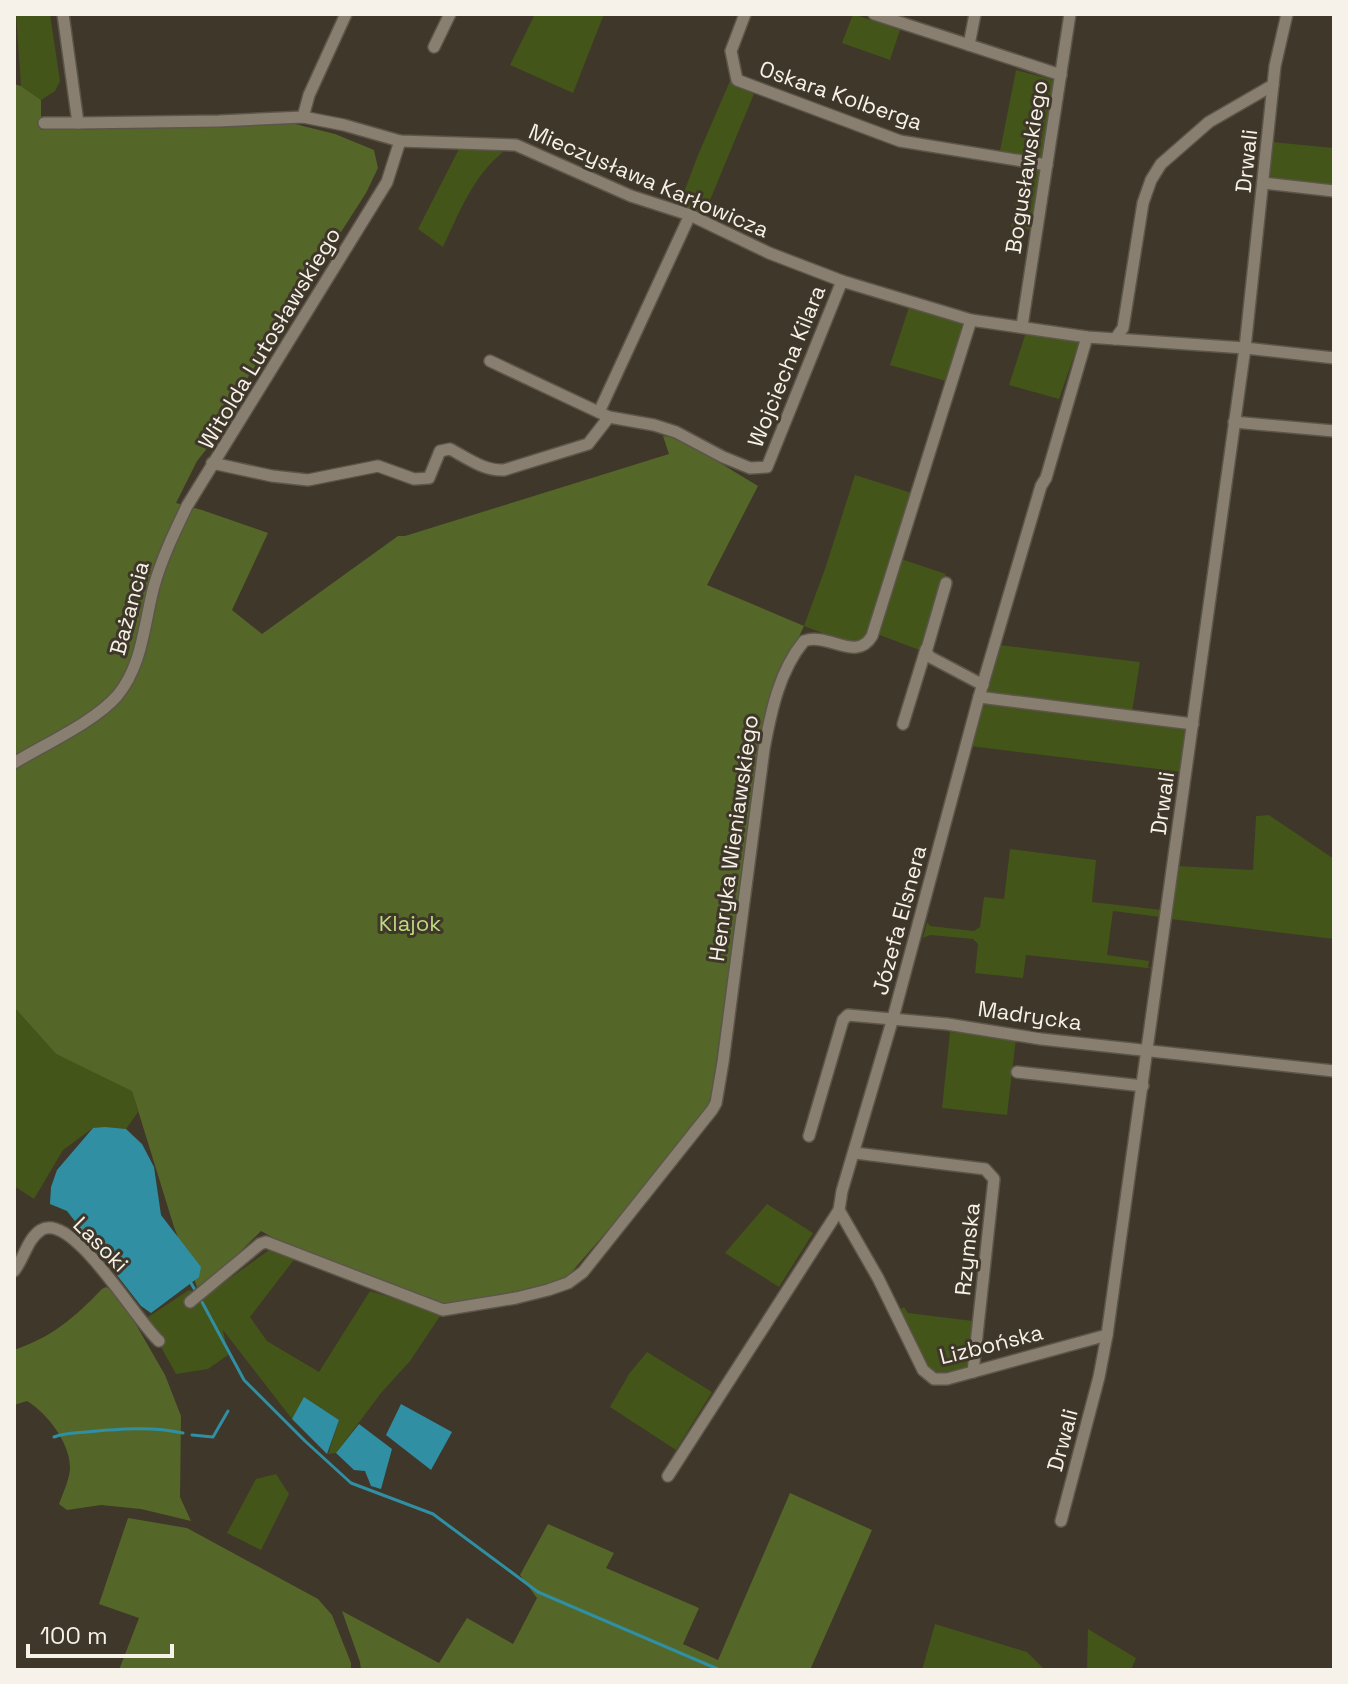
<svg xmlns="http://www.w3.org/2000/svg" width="1348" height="1684" viewBox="0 0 1348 1684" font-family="'Space Grotesk',sans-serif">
	<rect width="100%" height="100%" fill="#3f3729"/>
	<!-- green -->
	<g fill="#435518">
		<polygon points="16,14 50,14 60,81 55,91 41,100 21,86"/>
		<polygon points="535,14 604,14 573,93 510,65"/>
		<polygon points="853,14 900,30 890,60 842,43"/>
		<polygon points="1016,70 1057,81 1044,160 1000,151"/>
		<polygon points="730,81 754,94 703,217 678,208 698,155"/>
		<polygon points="1272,142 1334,148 1334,185 1281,180 1269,176"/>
		<path d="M 461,145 L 503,152 C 473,176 459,213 443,247 L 418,229 Z"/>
		<polygon points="1023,165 1042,168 1033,230 1011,227"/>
		<polygon points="909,307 966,323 946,381 890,365"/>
		<polygon points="1026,332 1080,339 1059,399 1009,385"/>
		<polygon points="855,475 915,494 868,633 862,641 855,645 804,626 825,569"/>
		<polygon points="901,559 946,574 922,651 877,634"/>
		<polygon points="999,645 1140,662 1132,712 985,693"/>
		<polygon points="984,702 1188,727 1182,772 970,746"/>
		<polygon points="1269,815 1334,859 1334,939 1171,919 1177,866 1253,870 1256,816"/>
		<polygon points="1010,849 1096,860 1092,902 1162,910 1160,917 1113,911 1107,955 1149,961 1148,967 1157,969 1026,955 1023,978 975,973 978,944 973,939 930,935 923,938 927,922 930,926 974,931 980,927 984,897 1004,899"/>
		<polygon points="14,1007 56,1054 132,1090 138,1112 126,1129 93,1128 63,1150 34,1199 14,1186"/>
		<polygon points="950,1032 1016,1038 1007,1115 942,1108"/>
		<polygon points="767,1204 813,1233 779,1287 725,1253"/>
		<polygon points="269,1250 296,1257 250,1317 267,1341 319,1372 370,1291 442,1313 410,1361 381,1393 336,1453 328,1454 339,1420 305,1398 292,1419 223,1330 228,1355 208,1369 176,1374 147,1322 148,1317 189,1290 207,1295"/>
		<polygon points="904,1307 908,1313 973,1321 967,1370 937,1376 927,1369 899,1310"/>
		<polygon points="647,1352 712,1392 676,1450 610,1407 629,1374"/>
		<polygon points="276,1474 289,1494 261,1550 227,1533 256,1479"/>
		<polygon points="935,1624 1027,1652 1045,1670 922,1670"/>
		<polygon points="1088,1629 1136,1658 1131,1670 1087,1670"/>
	</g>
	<!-- forest -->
	<g fill="#546729">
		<polygon points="14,84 21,86 41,100 41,130 226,127 271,124 295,124 335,134 374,150 378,168 366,193 236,396 221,431 197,461 176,503 202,510 268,533 232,610 262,634 398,536 405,536 669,454 663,436 679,438 758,486 707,585 804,626 767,706 710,1105 634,1200 563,1282 441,1306 301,1253 261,1231 199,1292 174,1227 132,1091 56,1054 14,1007"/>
		<path d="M 106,1287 L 119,1295 L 165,1375 L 181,1416 L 180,1497 L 191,1521 L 141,1509 L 101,1505 L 67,1510 L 59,1504 C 63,1493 70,1479 70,1467 C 70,1443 47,1413 27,1401 L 14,1405 L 14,1350 C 52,1337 74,1318 102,1289 Z"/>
		<polygon points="790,1493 872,1530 810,1670 361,1670 360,1662 342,1611 439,1663 467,1618 513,1644 537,1598 520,1575 548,1524 614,1553 606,1568 699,1608 683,1644 718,1660"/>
		<polygon points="128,1518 187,1528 318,1599 332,1615 351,1663 351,1670 119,1670 139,1618 99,1604"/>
	</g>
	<!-- water -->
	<g fill="#308fa3">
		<polygon points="105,1127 126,1129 142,1144 154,1167 161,1215 201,1267 199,1277 151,1313 141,1306 67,1211 50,1204 51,1187 57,1170 93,1128"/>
		<polygon points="304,1397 339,1420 327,1454 292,1419"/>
		<polygon points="401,1404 452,1432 431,1470 386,1435"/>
		<polygon points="359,1424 392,1449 381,1489 371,1486 365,1471 354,1470 336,1453"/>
	</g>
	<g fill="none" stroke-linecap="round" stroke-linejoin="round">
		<!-- stream -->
		<g stroke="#308fa3" stroke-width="3">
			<polyline points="191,1283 195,1290"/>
			<polyline points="202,1302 244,1380 305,1441 351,1483 433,1514 538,1592 720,1670"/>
			<polyline points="192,1435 213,1437 228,1411"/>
			<path d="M 54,1437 C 64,1433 75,1433 86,1432 C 119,1429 151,1426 183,1433"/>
		</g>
		<!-- minor casing -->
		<g stroke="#5c5549" stroke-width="14">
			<g id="minor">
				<polyline points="63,14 78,123 219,121 303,117 344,125 400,141 516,145 631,196 690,215 769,253 842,281 971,320 1087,337 1245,348 1334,358"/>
				<polyline points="745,14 731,51 737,80 900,141 1047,165"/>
				<polyline points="874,14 1061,75"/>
				<polyline points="969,45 975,14"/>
				<polyline points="434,47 450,14"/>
				<polyline points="303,117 309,95 346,14"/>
				<polyline points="44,123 78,123"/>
				<polyline points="1264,183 1334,191"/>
				<polyline points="1022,326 1070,14"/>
				<polyline points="1115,339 1123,328 1143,203 1151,180 1161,164 1209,122 1273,85 1275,66 1287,14"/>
				<polyline points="490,361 609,417 654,425 676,432 723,457 750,468 767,467 842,281"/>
				<polyline points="599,412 690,215"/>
				<polyline points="1234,422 1334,431"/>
				<path d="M 212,463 L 272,476 L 308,480 L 378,466 L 414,479 L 429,478 L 440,451 L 450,449 C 467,458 484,471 504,470 L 588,444 L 609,417"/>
				<polyline points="946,583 926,652 930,657 983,685"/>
				<polyline points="979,697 1193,724"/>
				<polyline points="903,724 926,649"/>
				<path d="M 14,763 C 45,744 94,722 117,696 C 143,665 144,623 154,586 C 162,558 174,533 187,506 L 387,182 L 400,141"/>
				<polyline points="1017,1072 1143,1086"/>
				<polyline points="809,1136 843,1020 848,1015 947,1024 1041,1039 1334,1071"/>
				<polyline points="855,1153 985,1169 994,1179 973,1372"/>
				<polyline points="839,1210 878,1278 923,1370 934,1379 947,1379 1107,1335"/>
				<path d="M 14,1271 C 24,1259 27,1239 41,1230 C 73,1211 137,1322 159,1341"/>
				<path d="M 190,1302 L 260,1244 L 266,1242 L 443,1310 L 516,1298 L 548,1290 L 568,1283 L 583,1272 L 712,1110 L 716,1103 L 723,1062 L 764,749 C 771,712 779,671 804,641 C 829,632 856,663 872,636 L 971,320"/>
				<polyline points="668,1476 839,1210 842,1191 893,1018 979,697 1041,486 1046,478 1087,337"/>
				<polyline points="1061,1521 1099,1377 1107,1335 1245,348 1273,85"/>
			</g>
		</g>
		<!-- minor -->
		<use href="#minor" stroke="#887f70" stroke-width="11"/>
	</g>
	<g text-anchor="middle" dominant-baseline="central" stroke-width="6" stroke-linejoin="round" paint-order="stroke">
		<!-- street labels -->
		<g font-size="22" fill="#f7f2e9" stroke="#3f3729">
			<text transform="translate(841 95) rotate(19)">Oskara Kolberga</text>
			<text transform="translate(1246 161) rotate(-84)">Drwali</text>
			<text transform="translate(1026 167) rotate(-81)">Bogusławskiego</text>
			<text transform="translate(649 180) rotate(23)">Mieczysława Karłowicza</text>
			<text transform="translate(269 338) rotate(-59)">Witolda Lutosławskiego</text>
			<text transform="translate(786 366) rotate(-68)">Wojciecha Kilara</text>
			<text transform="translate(129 608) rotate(-75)">Bażancia</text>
			<text transform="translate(1162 803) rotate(-82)">Drwali</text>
			<text transform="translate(733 838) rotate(-82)">Henryka Wieniawskiego</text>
			<text transform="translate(899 920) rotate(-75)">Józefa Elsnera</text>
			<text transform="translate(1030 1015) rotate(8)">Madrycka</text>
			<text transform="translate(101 1244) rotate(45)">Lasoki</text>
			<text transform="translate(967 1249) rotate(-84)">Rzymska</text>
			<text transform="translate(991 1344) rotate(-14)">Lizbońska</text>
			<text transform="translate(1062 1440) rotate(-75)">Drwali</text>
		</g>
		<!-- park labels -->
		<g font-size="22" fill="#bcda80" stroke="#3f3729">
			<text x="410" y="923">Klajok</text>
		</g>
	</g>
	<!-- border -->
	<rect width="1348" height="1684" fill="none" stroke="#f7f2e9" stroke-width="32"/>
	<!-- scale -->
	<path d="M28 1644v12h144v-12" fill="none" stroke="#f7f2e9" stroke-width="4"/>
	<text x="40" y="1644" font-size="24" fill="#f7f2e9" stroke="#3f3729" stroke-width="6" paint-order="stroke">100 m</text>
</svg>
